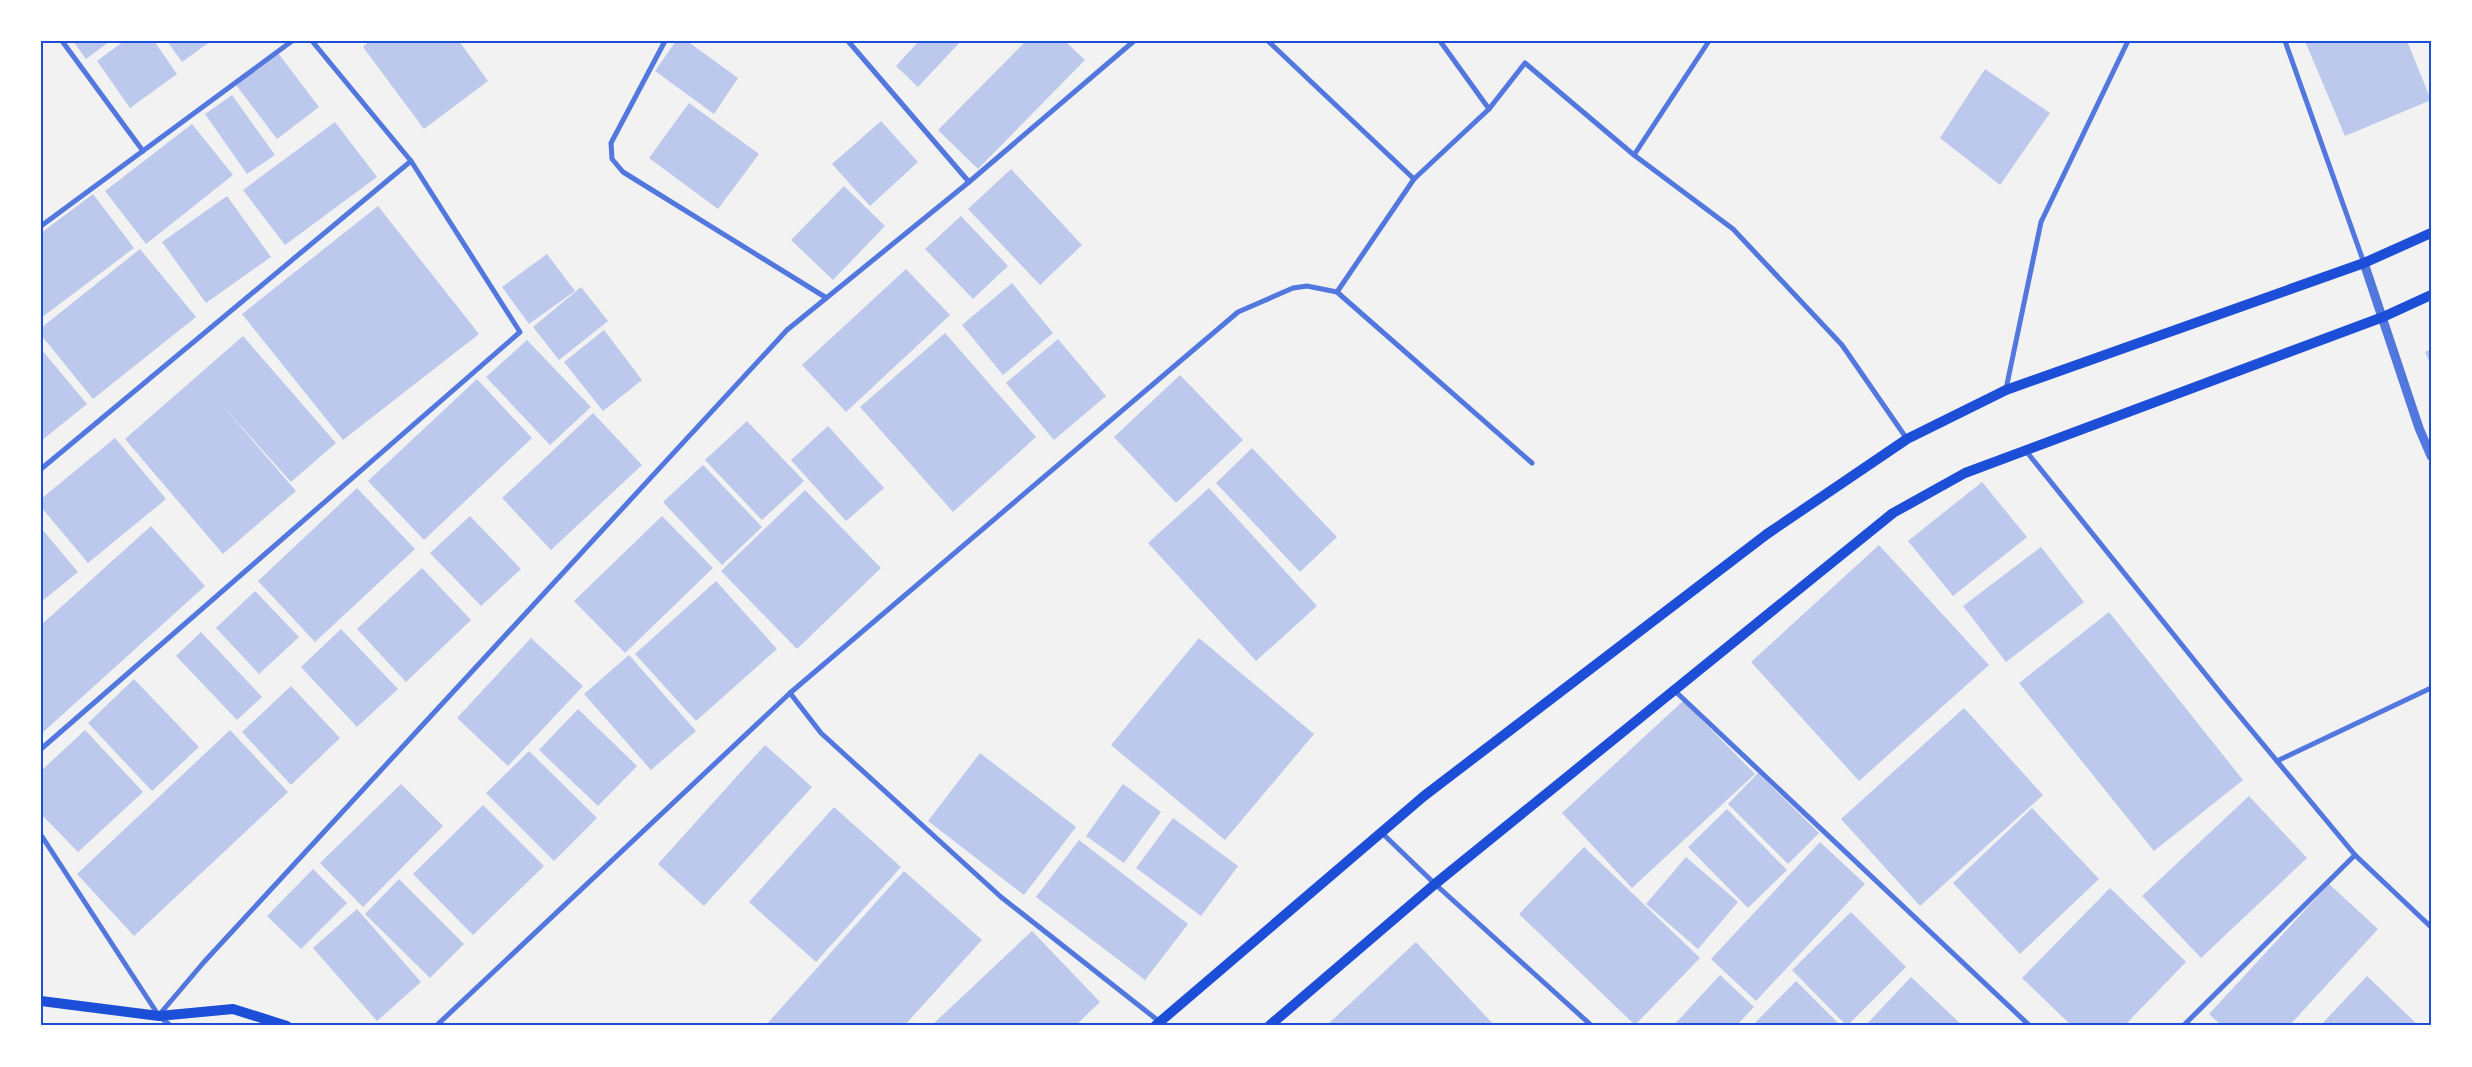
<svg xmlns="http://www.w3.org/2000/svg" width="2472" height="1067" viewBox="0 0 2472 1067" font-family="'PT Sans',sans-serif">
	<rect width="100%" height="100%" fill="#f2f2f2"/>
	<!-- building -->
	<g fill="#bdc9ec">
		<polygon points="73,41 110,41 86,59"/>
		<polygon points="124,41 154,41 177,74 130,108 97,61"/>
		<polygon points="167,41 211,41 182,62"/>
		<polygon points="370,41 459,41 488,81 424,129 363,47"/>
		<polygon points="676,41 687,41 738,78 714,114 655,71"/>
		<polygon points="919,41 961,41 918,87 896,66"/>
		<polygon points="1026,41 1065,41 1085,60 978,169 938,130"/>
		<polygon points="2305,41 2407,41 2431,100 2345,136"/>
		<polygon points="278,53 319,107 277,139 236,85"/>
		<polygon points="1985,69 2050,113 2000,185 1940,138"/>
		<polygon points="232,95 275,155 247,174 205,114"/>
		<polygon points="689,103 759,154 718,209 649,158"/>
		<polygon points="881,121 918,162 870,206 832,164"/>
		<polygon points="335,122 377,177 285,245 243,190"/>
		<polygon points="192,124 233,175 146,244 105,191"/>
		<polygon points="1011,169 1082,245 1040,285 968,209"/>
		<polygon points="844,186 885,226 833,280 791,240"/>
		<polygon points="93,194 134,248 41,318 41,233"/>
		<polygon points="227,196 271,257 206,303 162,242"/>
		<polygon points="378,206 479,334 343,440 242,314"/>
		<polygon points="961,216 1008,266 973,299 925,249"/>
		<polygon points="140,249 196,317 93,399 41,335 41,328"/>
		<polygon points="547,254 575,291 529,324 502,287"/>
		<polygon points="906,269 950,315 846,412 802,365"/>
		<polygon points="1012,283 1053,333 1003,375 962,325"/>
		<polygon points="581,287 608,321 559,360 533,327"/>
		<polygon points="604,330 642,380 603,411 564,362"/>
		<polygon points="945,333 1036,437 953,512 860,407"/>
		<polygon points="243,336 336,443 291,482 222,405 296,491 223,554 125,439"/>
		<polygon points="1058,339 1106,396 1054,440 1006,383"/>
		<polygon points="527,340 591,407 550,445 486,377"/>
		<polygon points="41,349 87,404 41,441"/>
		<polygon points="2431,349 2431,366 2425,352"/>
		<polygon points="1180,375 1243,440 1176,503 1114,437"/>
		<polygon points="477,379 532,438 424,540 368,481"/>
		<polygon points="593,413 642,465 551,550 502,498"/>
		<polygon points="747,421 804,481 762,520 705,460"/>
		<polygon points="828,426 884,488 846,521 791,460"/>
		<polygon points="115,438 166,499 88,563 41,507 41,499"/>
		<polygon points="1252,448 1337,537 1300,572 1216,483"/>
		<polygon points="703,465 762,527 722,565 663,502"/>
		<polygon points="1982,482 2027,537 1953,596 1908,541"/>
		<polygon points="357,488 415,549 315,642 258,581"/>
		<polygon points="1209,488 1317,606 1256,661 1148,543"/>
		<polygon points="805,490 881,568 797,649 721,571"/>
		<polygon points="470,516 521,569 481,606 430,553"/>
		<polygon points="662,516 713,568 625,653 574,601"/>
		<polygon points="151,526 205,586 41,734 41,625"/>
		<polygon points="41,528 78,572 41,602"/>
		<polygon points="1879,545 1989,665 1859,781 1751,662"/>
		<polygon points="2041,547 2084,602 2006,662 1963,606"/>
		<polygon points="422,568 471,620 406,682 357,629"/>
		<polygon points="716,581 777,649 696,721 635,654"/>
		<polygon points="255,591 299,637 259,674 216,628"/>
		<polygon points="2109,612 2243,780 2154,851 2019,683"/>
		<polygon points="341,629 398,689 357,727 301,667"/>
		<polygon points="201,632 262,697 237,720 176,656"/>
		<polygon points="531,638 583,686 508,766 457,718"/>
		<polygon points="1199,638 1314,734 1225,840 1111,745"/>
		<polygon points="629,655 696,731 651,770 584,694"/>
		<polygon points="134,679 199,747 152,791 88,723"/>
		<polygon points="291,686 340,738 291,785 242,732"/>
		<polygon points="1683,701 1755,774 1632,888 1562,813"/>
		<polygon points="1964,708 2043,795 1920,906 1841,819"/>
		<polygon points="578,709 637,766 598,806 539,750"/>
		<polygon points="85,730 143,792 78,852 41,814 41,771"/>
		<polygon points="230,730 288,792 134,936 77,874"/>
		<polygon points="765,745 812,787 704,906 658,864"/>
		<polygon points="529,751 597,818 554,861 486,793"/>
		<polygon points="980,753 1076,827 1024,895 928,821"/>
		<polygon points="1758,773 1819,833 1788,864 1728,804"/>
		<polygon points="401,784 443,826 363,907 320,863"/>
		<polygon points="1123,784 1161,812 1124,863 1086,836"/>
		<polygon points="2249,796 2307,858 2201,958 2142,896"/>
		<polygon points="483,805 544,866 473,935 413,874"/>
		<polygon points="834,807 901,867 816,962 749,902"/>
		<polygon points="2032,808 2099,879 2020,954 1953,883"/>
		<polygon points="1727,809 1787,870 1748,908 1688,847"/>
		<polygon points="1173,818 1238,866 1201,916 1136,868"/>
		<polygon points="1079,840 1188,924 1145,980 1036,897"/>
		<polygon points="1820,842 1865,884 1756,1001 1711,959"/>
		<polygon points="1584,847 1700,958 1635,1025 1519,914"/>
		<polygon points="1686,857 1738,902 1698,949 1646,904"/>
		<polygon points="313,869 347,903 301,949 267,916"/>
		<polygon points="904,871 982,940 904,1026 765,1026"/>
		<polygon points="399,879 464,944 430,978 365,914"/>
		<polygon points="2329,884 2378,929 2289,1026 2222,1026 2209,1014"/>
		<polygon points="2110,888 2186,962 2124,1026 2072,1026 2022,978"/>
		<polygon points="357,909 421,982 377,1021 313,948"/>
		<polygon points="1851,912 1906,967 1847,1026 1792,970"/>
		<polygon points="1032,931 1100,1002 1075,1026 931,1026"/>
		<polygon points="1416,942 1495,1026 1326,1026"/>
		<polygon points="1720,975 1754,1007 1736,1026 1673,1026"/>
		<polygon points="2367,976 2419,1026 2320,1026"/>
		<polygon points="1911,977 1963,1026 1865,1026"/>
		<polygon points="1796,981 1841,1026 1752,1026"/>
	</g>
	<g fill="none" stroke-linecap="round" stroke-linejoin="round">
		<!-- minor -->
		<g stroke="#5277de" stroke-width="5">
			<polyline points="62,41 143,151"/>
			<polyline points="665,41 611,143 612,159 623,172 825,297"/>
			<polyline points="848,41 969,182"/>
			<polyline points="1268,41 1414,179 1489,109 1525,63 1634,155 1733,229 1842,345 1907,439"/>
			<polyline points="1440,41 1489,109"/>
			<polyline points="2285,41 2364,263"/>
			<polyline points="1634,155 1709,41"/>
			<polyline points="41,226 292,41"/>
			<polyline points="1337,292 1414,179"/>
			<polyline points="2006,389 2041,222 2128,41"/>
			<polyline points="2026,451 2223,696 2355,855 2431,927"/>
			<polyline points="41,469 411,161 312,41"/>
			<polyline points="1675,691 2030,1026"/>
			<polyline points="790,693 821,733 1001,897 1165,1026"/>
			<polyline points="41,749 520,332 411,161"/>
			<polyline points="2277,761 2431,688"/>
			<polyline points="1382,833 1435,884 1592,1026"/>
			<polyline points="41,835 159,1016 171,1026"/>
			<polyline points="159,1015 204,962 787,330 969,182 1134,41"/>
			<polyline points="436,1026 790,693 1238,312 1293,288 1307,286 1337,292 1532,463"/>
			<polyline points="2183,1026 2355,855"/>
		</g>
		<!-- tertiary -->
		<polyline stroke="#5277de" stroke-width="9" points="2364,263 2419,428 2431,456"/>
		<!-- secondary -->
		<g stroke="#1d4ed8" stroke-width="10">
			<polyline points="41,1001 159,1016 233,1009 287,1026"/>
			<polyline points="1155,1026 1424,796 1767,534 1907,439 2006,390 2364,263 2431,233"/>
			<polyline points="1269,1026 1435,884 1893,513 1965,473 2383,317 2431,295"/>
		</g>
	</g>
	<!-- border -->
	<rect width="2472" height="1067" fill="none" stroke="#ffffff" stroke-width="85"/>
	<rect x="42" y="42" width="2388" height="982" fill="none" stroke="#1d4ed8" stroke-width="2"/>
</svg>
